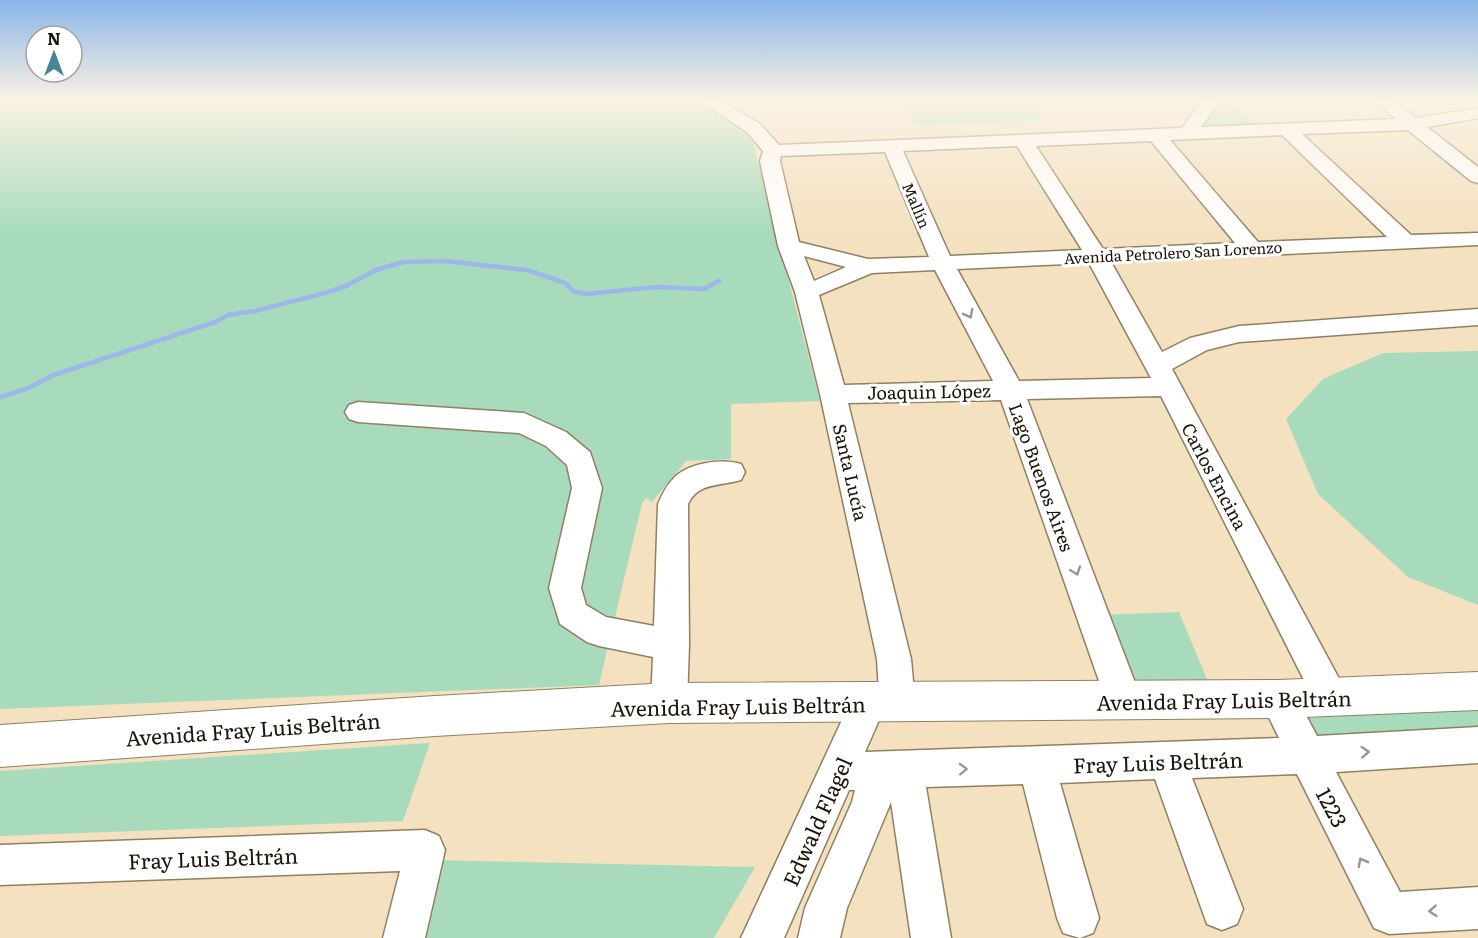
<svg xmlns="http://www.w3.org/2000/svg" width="1478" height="938" viewBox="0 0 1478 938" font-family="Literata,serif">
	<rect width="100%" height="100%" fill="#f4e1c0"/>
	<!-- green -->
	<g fill="#a7dbbb">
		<polygon points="0,101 701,101 746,133 753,143 820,401 731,404 731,459 686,461 652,502 646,498 642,503 599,685 0,709"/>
		<polygon points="905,101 1031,101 1043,120 915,125"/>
		<polygon points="1220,101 1232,101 1256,125 1203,127"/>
		<polygon points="1478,351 1478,605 1408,577 1318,494 1286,419 1323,379 1383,353"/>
		<polygon points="1179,612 1213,694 1127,694 1101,615"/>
		<polygon points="1478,709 1478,736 1322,745 1307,718"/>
		<polygon points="430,743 403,821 0,836 0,771"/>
		<polygon points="426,860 755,867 714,938 409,938"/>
	</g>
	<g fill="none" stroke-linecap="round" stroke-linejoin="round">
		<!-- stream -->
		<polyline stroke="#9eb6e9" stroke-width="4.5" points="0,397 29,388 51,376 215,322 228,315 255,311 325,293 346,286 376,270 403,262 445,261 527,270 565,283 573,291 586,294 656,287 704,289 719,281"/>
		<!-- minor casing -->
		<g stroke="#917f61" stroke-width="3">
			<g id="minor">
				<path d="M 700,101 L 722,101 L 760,124 L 779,145 L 1182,128 L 1202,101 L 1220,101 L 1201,127 L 1396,119 L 1375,101 L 1395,101 L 1416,118 L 1478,108 L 1478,118 L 1427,127 L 1478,167 L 1478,183 L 1471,181 L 1408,130 L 1302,134 L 1411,235 L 1478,233 L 1478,245 L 1111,262 L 1162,352 L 1190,338 L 1239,326 L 1478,309 L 1478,325 L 1239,342 L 1207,350 L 1172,369 L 1343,686 L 1349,698 L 1343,710 L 1331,715 L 1319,710 L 1161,396 L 1027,399 L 1142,701 L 1137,713 L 1124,718 L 1111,713 L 1106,701 L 1001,400 L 848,403 L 911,659 L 915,703 L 910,715 L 897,720 L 884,715 L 883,711 L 865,752 L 1279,738 L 1260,699 L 1265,687 L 1278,682 L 1291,687 L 1317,736 L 1478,727 L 1478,763 L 1336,772 L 1400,892 L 1478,887 L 1478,929 L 1389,934 L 1374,928 L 1297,774 L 1192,778 L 1243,909 L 1237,924 L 1222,930 L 1207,924 L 1155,779 L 1060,783 L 1099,918 L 1093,933 L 1080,938 L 1063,933 L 1057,918 L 1023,784 L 926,787 L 951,938 L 911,938 L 891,802 L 847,908 L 840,938 L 798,938 L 805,908 L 852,802 L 855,790 L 849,790 L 784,938 L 741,938 L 855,692 L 868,687 L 879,691 L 877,659 L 820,394 L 795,292 L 778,246 L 760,161 L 763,151 L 747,132 ZM 1282,135 L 1387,237 L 1258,242 L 1170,140 ZM 1151,141 L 1235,243 L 1103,249 L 1036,146 ZM 1017,146 L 1082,250 L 950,256 L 903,151 ZM 885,152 L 929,257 L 868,259 L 799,242 L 780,161 L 781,156 ZM 804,256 L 846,267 L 814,281 ZM 1089,263 L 1151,378 L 1019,381 L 957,269 ZM 935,270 L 993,381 L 844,385 L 819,295 L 872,273 Z"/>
				<path d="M 358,402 L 524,413 L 566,432 L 590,452 L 602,488 L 581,588 L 586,605 L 606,617 L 654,626 L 658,504 C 662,495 666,486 673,479 C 687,463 722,458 741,464 L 745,472 L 741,480 C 721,486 698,482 688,504 L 689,645 L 687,703 L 682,715 L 669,720 L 656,715 L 651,703 L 653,657 L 599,646 L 587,642 L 560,624 L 549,588 L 572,488 L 567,465 L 546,446 L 519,433 L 358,422 L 349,419 L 345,412 L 349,405 Z"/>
				<polygon points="425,830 439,836 445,850 425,938 383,938 400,871 0,885 0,845"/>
			</g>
		</g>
		<!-- major casing -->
		<g stroke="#917f61" stroke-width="2">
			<polygon id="major" points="1478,672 1478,710 1278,718 669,723 435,736 0,767 0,725 435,696 669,683 1278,680"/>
		</g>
		<!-- minor -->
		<use href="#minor" fill="#fff" fill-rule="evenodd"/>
		<!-- major -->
		<use href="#major" fill="#fff" fill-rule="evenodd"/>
	</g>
	<!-- one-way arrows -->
	<defs><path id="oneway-chevron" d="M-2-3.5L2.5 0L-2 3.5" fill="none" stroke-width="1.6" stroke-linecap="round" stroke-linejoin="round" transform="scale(1.5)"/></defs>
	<g stroke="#999690">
		<use href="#oneway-chevron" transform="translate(969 314) rotate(62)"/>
		<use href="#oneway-chevron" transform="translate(1076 571) rotate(70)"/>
		<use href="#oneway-chevron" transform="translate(1365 752) rotate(-3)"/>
		<use href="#oneway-chevron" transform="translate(963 769) rotate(-2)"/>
		<use href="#oneway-chevron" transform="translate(1362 862) rotate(-118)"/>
		<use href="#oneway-chevron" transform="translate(1433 911) rotate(176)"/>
	</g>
	<!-- sky -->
	<linearGradient id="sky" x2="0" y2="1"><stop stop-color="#8ab5e8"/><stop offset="0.43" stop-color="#faf2e3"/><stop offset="1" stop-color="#faf2e3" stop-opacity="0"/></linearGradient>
	<rect width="1478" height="233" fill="url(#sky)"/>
	<g text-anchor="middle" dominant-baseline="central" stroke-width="6" stroke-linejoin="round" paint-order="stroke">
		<!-- far-street labels -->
		<g font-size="15" fill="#1c1509" stroke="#fff">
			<text transform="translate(917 205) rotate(67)">Mallín</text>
			<text transform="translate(1173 252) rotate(-3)">Avenida Petrolero San Lorenzo</text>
		</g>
		<!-- street labels -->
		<g font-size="18" fill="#1c1509" stroke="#fff">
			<text transform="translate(929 391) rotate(-1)">Joaquin López</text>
			<text transform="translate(851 472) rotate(77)">Santa Lucía</text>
			<text transform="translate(1215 476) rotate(62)">Carlos Encina</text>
			<text transform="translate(1042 477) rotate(70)">Lago Buenos Aires</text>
		</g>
		<!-- near-street labels -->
		<g font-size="21" fill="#1c1509" stroke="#fff">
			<text transform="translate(1224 699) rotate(-1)">Avenida Fray Luis Beltrán</text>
			<text transform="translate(738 705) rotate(-1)">Avenida Fray Luis Beltrán</text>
			<text transform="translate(253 728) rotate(-4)">Avenida Fray Luis Beltrán</text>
			<text transform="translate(1158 761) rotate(-2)">Fray Luis Beltrán</text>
			<text transform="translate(1333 807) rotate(62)">1223</text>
			<text transform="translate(816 821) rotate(-66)">Edwald Flagel</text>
			<text transform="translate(213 857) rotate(-2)">Fray Luis Beltrán</text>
		</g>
	</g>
	<!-- north arrow -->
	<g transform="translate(54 54)"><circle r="28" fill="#ffffff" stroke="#a4a19d" stroke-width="1.5"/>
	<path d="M0-4.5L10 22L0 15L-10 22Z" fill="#458598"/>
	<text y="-9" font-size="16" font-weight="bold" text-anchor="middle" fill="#1c1509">N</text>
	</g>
</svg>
